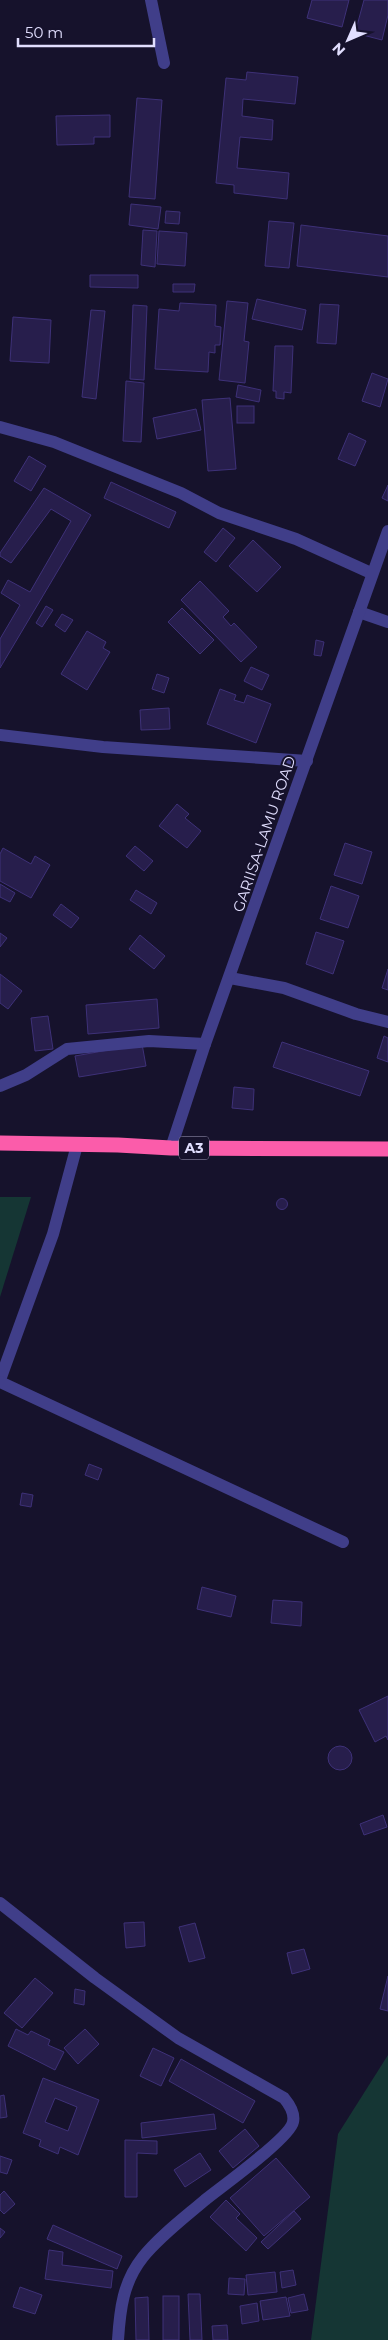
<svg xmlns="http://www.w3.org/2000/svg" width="388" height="2340" viewBox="0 0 388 2340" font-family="Montserrat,sans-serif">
	<rect width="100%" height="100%" fill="#16122c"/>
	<!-- green -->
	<g fill="#153634">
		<polygon points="0,1197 31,1197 0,1297"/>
		<polygon points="388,2055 388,2340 311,2340 338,2134"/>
	</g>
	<!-- building -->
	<g fill="#271e4c" stroke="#3e3178" fill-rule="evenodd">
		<polygon points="312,0 349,0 342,27 307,18"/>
		<polygon points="364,0 388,0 388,15 382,40 355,33"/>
		<polygon points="247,72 298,77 295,104 243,99 242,116 273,120 272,140 240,137 237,168 289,173 287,199 234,193 234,185 216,183 226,78 246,80"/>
		<polygon points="137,98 162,100 155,199 129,197"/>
		<polygon points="110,115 110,137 94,137 94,144 57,145 56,116"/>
		<polygon points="131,204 161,207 158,229 129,225"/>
		<polygon points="166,211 180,212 179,224 165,223"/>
		<polygon points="269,221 294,223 289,268 265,266"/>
		<polygon points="301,225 388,236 388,277 297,266"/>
		<polygon points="143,230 157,231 155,267 141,265"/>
		<polygon points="159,231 187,233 185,266 157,264"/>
		<polygon points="90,275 138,275 138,288 90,287"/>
		<polygon points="173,284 195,284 194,292 173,292"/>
		<polygon points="257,299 306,310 302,330 252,319"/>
		<polygon points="227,301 248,303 244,341 249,342 245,383 219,380"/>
		<polygon points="180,303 216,305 215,326 221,327 220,345 215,345 215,353 209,352 208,372 155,369 159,309 179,311"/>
		<polygon points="320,304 339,305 336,344 317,343"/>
		<polygon points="133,305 147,306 144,380 130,379"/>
		<polygon points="91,310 105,311 96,399 82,397"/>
		<polygon points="13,317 51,320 49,363 10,361"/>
		<polygon points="275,346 293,346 291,393 284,392 284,399 276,398 276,391 273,391"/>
		<polygon points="372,373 388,379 380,407 362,401"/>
		<polygon points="126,381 144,383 141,442 123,441"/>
		<polygon points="238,385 261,390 259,402 236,397"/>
		<polygon points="230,398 236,469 208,471 202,400"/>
		<rect x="237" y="406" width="17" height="17"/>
		<polygon points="196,409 201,430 157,439 153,418"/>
		<polygon points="349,433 366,441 355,466 338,459"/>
		<polygon points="29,456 46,466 31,491 14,481"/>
		<polygon points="111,482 176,512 169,528 104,498"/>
		<polygon points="388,485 388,501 382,498"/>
		<polygon points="44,488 91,515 0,668 0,639 20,605 1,593 8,580 30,592 71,521 51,509 11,563 0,556 0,553"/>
		<polygon points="223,528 235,538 216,562 204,552"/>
		<polygon points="253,540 281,567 257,592 229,566"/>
		<polygon points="200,581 229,611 223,617 231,626 234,623 257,647 241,662 181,600"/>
		<polygon points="46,606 53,610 42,627 36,623"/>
		<polygon points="182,608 214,640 200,654 168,622"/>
		<polygon points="62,614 73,620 65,632 55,625"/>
		<polygon points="87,631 106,642 103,648 110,652 87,690 61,674"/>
		<polygon points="316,640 324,642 321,656 314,655"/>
		<polygon points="251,667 269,675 262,690 244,681"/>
		<polygon points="157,674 169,678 164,693 152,689"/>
		<polygon points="220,689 236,695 234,700 244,703 247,695 271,704 256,743 207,724"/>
		<polygon points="169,708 170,729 141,730 140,710"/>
		<polygon points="177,804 189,814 185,818 201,831 187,848 159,826"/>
		<polygon points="345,843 372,852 362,884 334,875"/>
		<polygon points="135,846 153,861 144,871 126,856"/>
		<polygon points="3,848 31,864 35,856 50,865 31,898 0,881 0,854"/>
		<polygon points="0,884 15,893 10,902 0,897"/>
		<polygon points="331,886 359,896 348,928 320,919"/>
		<polygon points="136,890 157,903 151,914 130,900"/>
		<polygon points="61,904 79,918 71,928 53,915"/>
		<polygon points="316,932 344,941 333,974 306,964"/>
		<polygon points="0,933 7,938 0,947"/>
		<polygon points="140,935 165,956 154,969 129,949"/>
		<polygon points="388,969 388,990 382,988"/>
		<polygon points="0,974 22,991 8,1009 0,1003"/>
		<polygon points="157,999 159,1028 88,1034 86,1005"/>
		<polygon points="48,1016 53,1049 35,1051 31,1018"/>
		<polygon points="384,1036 388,1038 388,1062 377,1058"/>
		<polygon points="282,1042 369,1071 360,1096 273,1067"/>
		<polygon points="142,1044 146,1066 79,1077 75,1056"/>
		<polygon points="234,1087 254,1089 253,1110 232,1108"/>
		<circle cx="282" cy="1204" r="5.5"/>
		<polygon points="89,1464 102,1469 98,1480 85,1475"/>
		<polygon points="22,1493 33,1495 31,1507 20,1505"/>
		<polygon points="202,1587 236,1596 231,1617 197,1609"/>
		<polygon points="273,1600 302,1602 301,1626 271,1623"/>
		<polygon points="388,1696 388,1740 386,1736 375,1742 359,1710"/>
		<circle cx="340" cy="1758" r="12"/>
		<polygon points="383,1815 387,1827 364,1835 360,1824"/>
		<polygon points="144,1922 145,1946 126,1948 124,1923"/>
		<polygon points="195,1923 205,1958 189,1962 179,1927"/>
		<polygon points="304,1949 310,1969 292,1974 287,1953"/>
		<polygon points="388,1976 388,2011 380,2009"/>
		<polygon points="35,1978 53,1993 22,2028 4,2013"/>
		<polygon points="75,1989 85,1991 84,2005 74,2003"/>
		<polygon points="16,2029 28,2035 31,2031 50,2040 48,2045 64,2052 55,2070 8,2046"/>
		<polygon points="85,2029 99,2044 78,2064 64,2048"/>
		<polygon points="153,2048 174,2058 161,2086 140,2076"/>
		<polygon points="181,2059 255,2101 243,2123 169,2081"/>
		<path d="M 43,2078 L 99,2100 L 78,2155 L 60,2147 L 58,2154 L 39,2146 L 41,2140 L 23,2133 ZM 55,2098 L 77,2107 L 68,2131 L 45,2122 Z"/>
		<polygon points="4,2095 7,2117 0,2118 0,2096"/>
		<polygon points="214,2114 216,2129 142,2138 141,2123"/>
		<polygon points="245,2129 259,2146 233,2168 219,2151"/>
		<polygon points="125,2140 157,2141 157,2154 137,2153 137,2197 125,2197"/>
		<polygon points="200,2153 211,2170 185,2187 174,2170"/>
		<polygon points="0,2156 12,2160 7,2174 0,2172"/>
		<polygon points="276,2158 310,2197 264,2236 230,2198"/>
		<polygon points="4,2191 15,2204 4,2214 0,2210 0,2195"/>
		<polygon points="226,2200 240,2214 236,2218 257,2238 246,2251 210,2217"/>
		<polygon points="294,2211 301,2219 268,2249 261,2242"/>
		<polygon points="53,2225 122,2256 117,2269 47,2239"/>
		<polygon points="0,2228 5,2232 0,2238"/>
		<polygon points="49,2250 63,2252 62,2265 113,2271 111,2288 45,2279"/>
		<polygon points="293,2270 296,2285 282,2288 280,2272"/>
		<polygon points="275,2272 277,2292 248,2295 246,2275"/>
		<polygon points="229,2278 245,2279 244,2295 228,2294"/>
		<polygon points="20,2287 42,2295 35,2314 13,2307"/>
		<polygon points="188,2294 200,2294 202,2340 190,2340"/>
		<polygon points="304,2294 308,2310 291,2313 288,2298"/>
		<rect x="163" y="2296" width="16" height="44"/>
		<polygon points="148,2297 149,2340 136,2340 135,2298"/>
		<polygon points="286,2297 290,2316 263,2320 260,2301"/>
		<polygon points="257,2303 259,2321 242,2324 240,2306"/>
		<polygon points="227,2325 228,2340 213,2340 212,2326"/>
	</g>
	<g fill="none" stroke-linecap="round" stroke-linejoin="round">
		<!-- minor -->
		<g stroke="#403e89" stroke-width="12">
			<polyline points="151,0 164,63"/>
			<polyline points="0,427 54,442 181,493 219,513 296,539 371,573"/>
			<polyline points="359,612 388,622"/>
			<polyline points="0,735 103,747 307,761"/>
			<polyline points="230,978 284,988 356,1014 388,1022"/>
			<polyline points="0,1086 26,1075 67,1049 149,1041 205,1044"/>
			<polyline points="171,1148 205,1044 388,531"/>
			<polyline points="0,1380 53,1234 77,1145"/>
			<polyline points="0,1382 343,1542"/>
			<path d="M 0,1903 L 95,1978 L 178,2038 L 284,2098 C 289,2104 295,2113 293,2122 C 290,2138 221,2187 205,2200 C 184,2218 160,2236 143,2257 C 123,2282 120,2309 118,2340"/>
		</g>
		<!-- highway -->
		<polyline stroke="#fb5caa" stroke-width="15" points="0,1143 118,1145 171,1148 388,1149"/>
	</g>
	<g text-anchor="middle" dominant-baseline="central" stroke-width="4" stroke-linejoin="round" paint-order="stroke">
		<!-- shield labels -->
		<rect fill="#16122c" stroke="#a4a1bf" stroke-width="1" x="179" y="1136.5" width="30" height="23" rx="4"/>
		<g font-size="14" font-weight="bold" fill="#e1defe">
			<text x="194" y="1148">A3</text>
		</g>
		<!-- street labels -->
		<g font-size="15" fill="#e1defe" stroke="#16122c">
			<text transform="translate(264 834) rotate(-71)">GARIISA-LAMU ROAD</text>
		</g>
	</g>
	<!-- north arrow -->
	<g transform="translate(348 40) rotate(225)" stroke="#16122c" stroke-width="4" paint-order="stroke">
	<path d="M0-4L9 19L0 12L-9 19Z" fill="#e1defe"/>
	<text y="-8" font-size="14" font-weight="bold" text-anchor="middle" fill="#e1defe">N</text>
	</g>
	<!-- scale -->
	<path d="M18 38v8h136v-8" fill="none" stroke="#e1defe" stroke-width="2.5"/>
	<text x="25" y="38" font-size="15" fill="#e1defe" stroke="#16122c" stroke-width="4" paint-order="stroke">50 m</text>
</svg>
